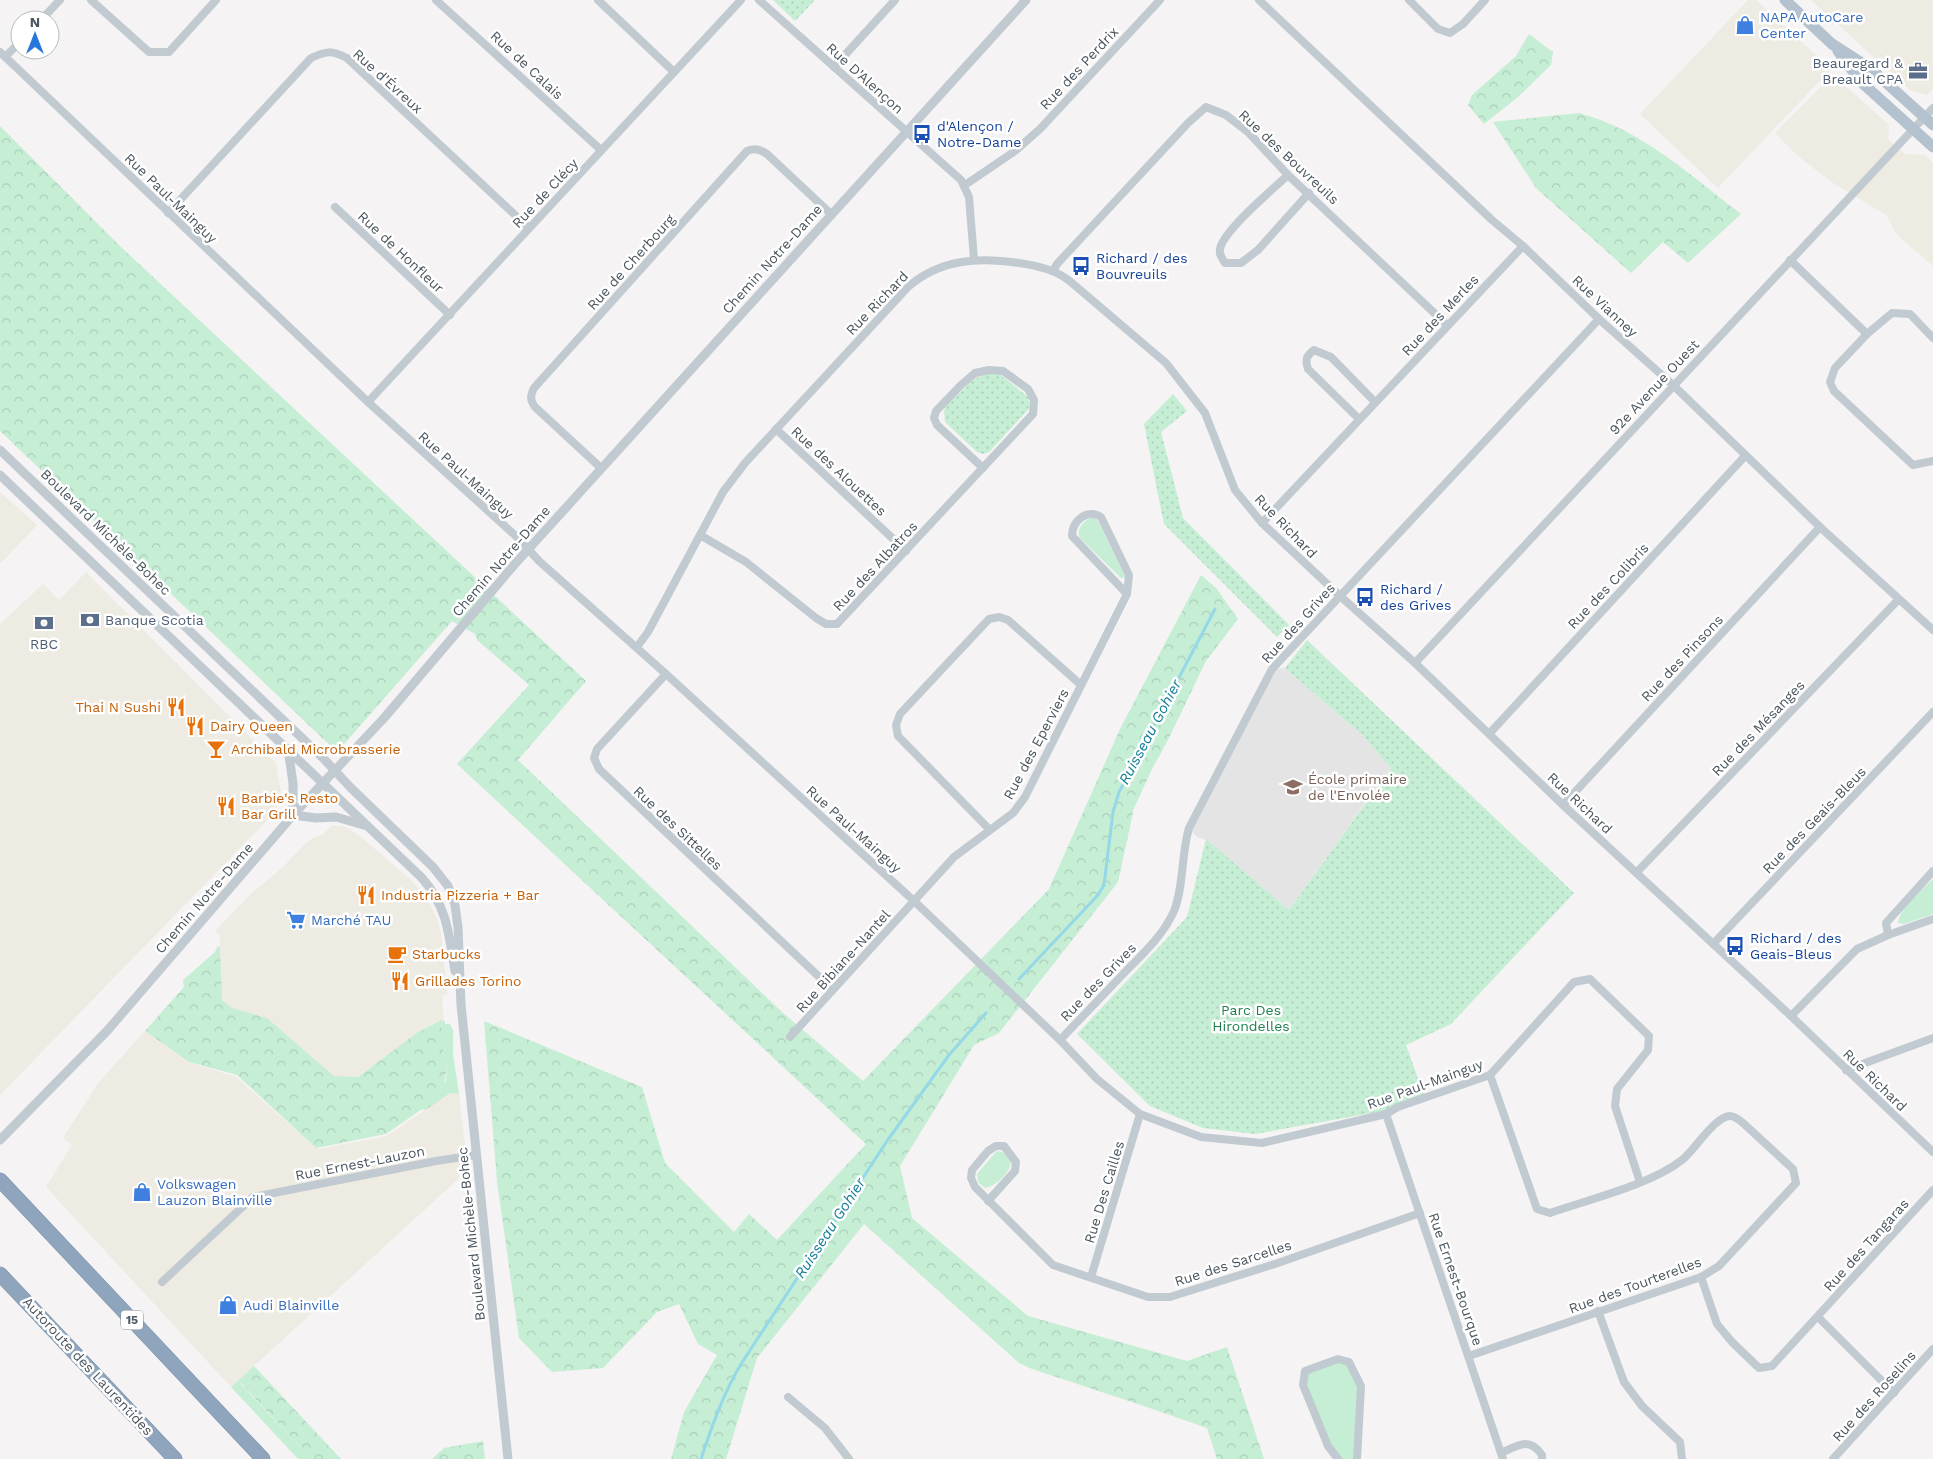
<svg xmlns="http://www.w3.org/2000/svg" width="1933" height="1459" viewBox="0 0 1933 1459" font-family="'Work Sans',sans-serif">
	<defs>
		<pattern id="forest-crowns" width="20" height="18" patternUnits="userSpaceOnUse" patternTransform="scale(1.25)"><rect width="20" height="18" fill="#c5eed5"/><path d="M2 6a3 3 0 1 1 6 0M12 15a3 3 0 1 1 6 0" fill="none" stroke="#abceb9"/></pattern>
		<pattern id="park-dots" width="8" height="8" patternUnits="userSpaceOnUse" patternTransform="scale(1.25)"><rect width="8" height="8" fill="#c5eed5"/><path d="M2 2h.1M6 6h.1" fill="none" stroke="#abceb9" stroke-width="1.8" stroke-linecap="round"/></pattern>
	</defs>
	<rect width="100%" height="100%" fill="#f5f3f3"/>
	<!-- commercial -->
	<g fill="#eeebe3">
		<polygon points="1748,0 1756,0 1831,69 1718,188 1640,114"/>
		<polygon points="1811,0 1933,0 1933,89 1927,95 1911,91"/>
		<polygon points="1833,75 1889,125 1888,139 1905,154 1925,155 1933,163 1933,266 1897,235 1886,215 1833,183 1799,157 1775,133"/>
		<polygon points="0,492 37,525 0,564"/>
		<polygon points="86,572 276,763 281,791 276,811 0,1095 0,624 43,584 59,600"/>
		<polygon points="332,825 346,827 360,836 413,882 427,898 438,921 441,933 447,994 443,995 442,1002 444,1020 439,1020 418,1032 357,1077 334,1076 267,1018 232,1008 221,1000 220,938 219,934 215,931 253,892 283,867 306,843 313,838 324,834"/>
		<polygon points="145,1031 188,1062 236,1077 309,1142 319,1149 387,1136 450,1093 459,1094 468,1170 231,1387 46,1187 72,1145 63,1138 99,1082"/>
	</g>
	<!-- education -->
	<polygon fill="#e5e4e4" points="1285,668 1361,734 1391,767 1289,910 1206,840 1197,837 1189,828 1272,669"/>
	<!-- grass -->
	<g fill="#c5eed5">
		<path d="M 1091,518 L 1095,518 L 1099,523 L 1125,576 L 1123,578 L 1121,578 L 1079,537 C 1077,529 1083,521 1091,518 Z"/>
		<path d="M 1933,879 L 1933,914 L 1904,924 L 1898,923 C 1898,911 1924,888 1933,879 Z"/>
		<polygon points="441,1020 445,1021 445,1024 450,1024 453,1030 453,1054 459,1094 450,1093 436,1103 436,1089 446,1081 447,1066 444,1057"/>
		<path d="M 998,1151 C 1027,1156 1000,1186 985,1188 L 978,1182 L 977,1174 L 995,1153 Z"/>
		<polygon points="1338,1359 1349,1362 1361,1386 1357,1459 1338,1459 1303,1385 1305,1371"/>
		<polygon points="254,1366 240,1383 311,1459 298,1459 231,1387"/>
	</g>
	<!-- forest -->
	<g fill="url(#forest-crowns)">
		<polygon points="1529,34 1553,52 1551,65 1518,97 1484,124 1468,105 1472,95 1516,56"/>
		<path d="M 1579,113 C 1642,130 1690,175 1741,214 L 1688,263 L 1663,242 L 1631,273 L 1536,188 L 1493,122 Z"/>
		<polygon points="0,126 122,248 586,681 518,760 783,1013 863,1081 1049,889 1120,729 1201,575 1216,588 1238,619 1206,661 1167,742 1152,769 1134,808 1118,882 999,1033 974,1045 900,1166 912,1218 1028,1316 1187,1361 1227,1347 1264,1459 1217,1459 1207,1428 1138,1404 1032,1369 1019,1363 864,1224 757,1358 726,1459 671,1459 684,1412 717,1355 698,1344 679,1304 657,1312 603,1368 552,1372 519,1338 497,1181 484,1021 642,1087 665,1163 734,1232 749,1214 777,1240 866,1144 457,764 529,685 477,640 475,634 452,621 337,752 0,431"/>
		<polygon points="220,946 222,1000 232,1008 267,1018 334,1076 358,1077 418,1032 441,1020 444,1057 447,1066 444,1086 436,1089 436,1103 425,1110 422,1109 386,1134 316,1148 237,1075 189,1062 145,1031 184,987 183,980 215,952 217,947"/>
		<polygon points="254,1366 341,1459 311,1459 240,1382"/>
		<polygon points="483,1441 485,1459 432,1459 444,1448"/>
	</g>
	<!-- park -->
	<g fill="url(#park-dots)">
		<polygon points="773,0 815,0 795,21"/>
		<polygon points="986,374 1000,374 1028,397 1030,406 1027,411 989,452 983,454 977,452 945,422 944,410 948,404 974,379"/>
		<polygon points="1173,394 1187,411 1161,432 1183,518 1289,625 1277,637 1164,524 1144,424"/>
		<polygon points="1307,640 1574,893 1451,1024 1406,1045 1425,1098 1383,1111 1255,1134 1203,1128 1150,1106 1077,1034 1187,917 1206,839 1289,910 1391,768 1361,734 1285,668"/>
	</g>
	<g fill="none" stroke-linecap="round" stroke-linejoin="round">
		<!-- stream -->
		<g stroke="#95d8e8" stroke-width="3">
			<polyline points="1019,979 1098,895 1104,885 1113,812 1119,792 1215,609"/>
			<path d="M 701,1459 C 712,1426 723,1394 741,1364 L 887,1141 L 949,1055 L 986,1013"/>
		</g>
		<!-- motorway casing -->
		<g stroke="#7990a9" stroke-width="15">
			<g id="motorway">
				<polyline points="0,1180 263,1459"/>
				<polyline points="0,1274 175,1459"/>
			</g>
		</g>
		<!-- minor -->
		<g stroke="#c1cad0" stroke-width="8">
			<polyline points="91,0 149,52 169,52 216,0"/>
			<polyline points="436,0 601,150"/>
			<polyline points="598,0 674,72"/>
			<polyline points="759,0 961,180 969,197 974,259"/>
			<polyline points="1259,0 1492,220 1523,246 1599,319 1673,385 1820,527 1933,630"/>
			<polyline points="1409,0 1438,29 1450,33 1463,24 1485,0"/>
			<polyline points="41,20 60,0"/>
			<polyline points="0,52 368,402 518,538 539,561 666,674 914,901 1060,1040 1097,1079 1140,1114 1201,1137 1262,1143 1386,1114 1398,1107 1490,1075 1574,982 1590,979 1649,1036 1648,1050 1617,1089 1615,1106 1640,1182"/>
			<polyline points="5,57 20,42"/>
			<polyline points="834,67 895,0"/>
			<path d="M 1288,175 C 1273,189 1223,231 1220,249 C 1219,255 1222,258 1225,263 L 1241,263 L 1258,250 L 1309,193"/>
			<polyline points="965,185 1015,151 1040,129 1160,0"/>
			<polyline points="335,207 450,315"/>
			<path d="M 168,213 L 311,58 C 326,51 331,50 347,58 L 529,228"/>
			<polyline points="1790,260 1867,334"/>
			<polyline points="1053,271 1057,264 1188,123 1206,107 1226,115 1248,132 1288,175 1447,325"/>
			<polyline points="1933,338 1910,314 1892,313 1867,334 1835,368 1830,382 1834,391 1913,465 1933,461"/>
			<polyline points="368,402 741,0"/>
			<path d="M 1359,419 L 1308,369 C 1305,360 1306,356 1314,350 L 1331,357 L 1375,402"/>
			<polyline points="776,429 906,551"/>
			<path d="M 601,468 L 535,407 C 530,400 530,396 534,388 L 747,151 C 755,148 759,149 767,154 L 831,214"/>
			<polyline points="1262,523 1523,246"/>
			<polyline points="700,535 746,562 816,618 826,624 837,624 1033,414 1034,400 1028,389 1003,371 989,370 975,373 961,385 936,411 934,418 937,425 983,468"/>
			<path d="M 637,647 L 648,632 L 723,492 L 745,463 L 908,287 C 940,259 978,257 1019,263 C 1039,266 1057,270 1072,283 L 1166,363 L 1205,413 L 1235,490 L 1262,523 L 1339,595 L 1415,663 L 1563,805 L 1791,1016 L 1933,1152"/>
			<polyline points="1415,663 1933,108"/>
			<polyline points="666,674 597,749 594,758 599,769 832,989"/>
			<polyline points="1489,734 1745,456"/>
			<polyline points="1563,805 1820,527"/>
			<polyline points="990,830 898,736 896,725 900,714 989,619 999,617 1008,620 1081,685"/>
			<polyline points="1637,872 1898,600"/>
			<polyline points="1888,935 1886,923 1933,871"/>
			<polyline points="1713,944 1933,712"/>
			<polyline points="1791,1016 1857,949 1888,935 1933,919"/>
			<path d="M 790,1037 L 954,857 L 1013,813 L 1025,797 L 1127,594 L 1129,575 L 1101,517 C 1087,508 1072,521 1072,536 L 1127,594"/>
			<path d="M 1060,1040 C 1082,1017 1104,994 1126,971 C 1144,953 1164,934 1174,911 C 1184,886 1181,855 1189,828 L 1272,669 L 1599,319"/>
			<polyline points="1846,1070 1933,1038"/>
			<polyline points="1386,1114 1503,1459"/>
			<polyline points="988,1201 1015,1171 1016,1162 1004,1146 996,1146 988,1151 972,1170 971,1178 975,1187 1053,1265 1148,1297 1170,1297 1278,1263 1420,1213"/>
			<polyline points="1091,1277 1140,1114"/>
			<polyline points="1701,1277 1717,1324 1732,1342 1759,1368 1772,1366 1933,1190"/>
			<polyline points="162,1282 253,1197 436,1161 476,1155"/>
			<polyline points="1598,1311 1624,1382 1642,1406 1680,1442 1682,1459"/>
			<polyline points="1818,1317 1894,1393"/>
			<path d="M 1469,1356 L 1701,1277 L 1719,1266 L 1796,1183 L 1793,1169 L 1743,1123 C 1739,1120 1735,1116 1730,1116 C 1715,1116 1694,1151 1682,1160 C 1650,1185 1590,1199 1550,1213 L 1537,1209 L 1490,1075"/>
			<polyline points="788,1397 825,1428 849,1459"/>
			<path d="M 1501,1453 C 1518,1446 1529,1436 1542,1455 L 1542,1459"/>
			<polyline points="1338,1459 1328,1446 1303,1385 1305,1371 1338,1359 1349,1362 1361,1386 1357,1459"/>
			<polyline points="1833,1459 1933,1349"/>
		</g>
		<!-- tertiary -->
		<g stroke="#c1cad0" stroke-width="9">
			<polyline points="0,450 324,759 350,787 433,867 448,886 455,905 458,927 461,1005 508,1459"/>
			<path d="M 0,475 L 422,878 C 447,906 449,935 455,971"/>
			<polyline points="288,749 293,783 293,815"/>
			<polyline points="293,815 316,818 336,817 367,826"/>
			<polyline points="0,1140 107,1031 293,815 385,717 514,565 1026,0"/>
		</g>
		<!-- primary -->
		<g stroke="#b4c2cf" stroke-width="11">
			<polyline points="1785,0 1832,44 1871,69 1933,125"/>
			<polyline points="1838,51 1860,81 1933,147"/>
		</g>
		<!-- motorway -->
		<use href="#motorway" stroke="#8ea5bd" stroke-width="14"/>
	</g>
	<!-- icons -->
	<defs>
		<g id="shop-bare" transform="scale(1.5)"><path d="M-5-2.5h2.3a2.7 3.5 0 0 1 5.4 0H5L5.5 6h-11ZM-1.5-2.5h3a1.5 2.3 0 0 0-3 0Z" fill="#3f7fe0" stroke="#fff" stroke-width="2.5" paint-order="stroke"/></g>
		<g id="office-bare" transform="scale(1.5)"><path d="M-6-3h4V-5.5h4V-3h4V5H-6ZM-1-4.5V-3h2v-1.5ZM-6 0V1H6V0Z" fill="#5c6f8a" stroke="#fff" stroke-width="2.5" paint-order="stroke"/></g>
		<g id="bus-bare" transform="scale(1.5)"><path d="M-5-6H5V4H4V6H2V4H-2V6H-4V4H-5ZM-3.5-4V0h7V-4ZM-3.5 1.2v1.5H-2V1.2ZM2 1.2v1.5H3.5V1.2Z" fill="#1a4fb4" stroke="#fff" stroke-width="2.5" paint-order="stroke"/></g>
		<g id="bank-bare" transform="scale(1.5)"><path d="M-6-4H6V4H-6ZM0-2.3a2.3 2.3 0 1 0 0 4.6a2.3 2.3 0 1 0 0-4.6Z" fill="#5c6f8a" stroke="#fff" stroke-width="2.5" paint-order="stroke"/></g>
		<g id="restaurant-bare" transform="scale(1.5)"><path d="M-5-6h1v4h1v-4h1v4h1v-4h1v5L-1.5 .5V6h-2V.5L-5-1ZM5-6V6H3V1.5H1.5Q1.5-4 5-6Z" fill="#e8710a" stroke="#fff" stroke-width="2.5" paint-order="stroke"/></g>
		<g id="bar-bare" transform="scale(1.5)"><path d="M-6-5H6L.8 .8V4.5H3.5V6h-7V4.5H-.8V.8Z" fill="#e8710a" stroke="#fff" stroke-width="2.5" paint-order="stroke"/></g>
		<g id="school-bare" transform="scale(1.5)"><path d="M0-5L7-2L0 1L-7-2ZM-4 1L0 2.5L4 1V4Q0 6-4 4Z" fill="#8d6e63" stroke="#fff" stroke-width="2.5" paint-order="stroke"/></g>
		<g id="supermarket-bare" transform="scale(1.5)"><path d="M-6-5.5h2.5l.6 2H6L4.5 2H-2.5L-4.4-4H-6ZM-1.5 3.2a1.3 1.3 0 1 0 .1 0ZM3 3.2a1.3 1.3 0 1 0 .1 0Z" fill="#3f7fe0" stroke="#fff" stroke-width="2.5" paint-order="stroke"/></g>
		<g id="cafe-bare" transform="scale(1.5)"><path d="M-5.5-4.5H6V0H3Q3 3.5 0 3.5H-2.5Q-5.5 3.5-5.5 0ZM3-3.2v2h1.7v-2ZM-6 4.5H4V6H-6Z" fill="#e8710a" stroke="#fff" stroke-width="2.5" paint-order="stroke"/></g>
	</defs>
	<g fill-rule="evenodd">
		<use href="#shop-bare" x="1745" y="25"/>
		<use href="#office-bare" x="1918" y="71"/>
		<use href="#bus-bare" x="922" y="134"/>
		<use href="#bus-bare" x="1081" y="266"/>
		<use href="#bus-bare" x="1365" y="597"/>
		<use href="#bank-bare" x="90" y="620"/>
		<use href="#bank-bare" x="44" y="623"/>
		<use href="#restaurant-bare" x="176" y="707"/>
		<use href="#restaurant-bare" x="195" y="726"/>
		<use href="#bar-bare" x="216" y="749"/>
		<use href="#school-bare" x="1293" y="787"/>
		<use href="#restaurant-bare" x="226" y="806"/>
		<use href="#restaurant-bare" x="366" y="895"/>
		<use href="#supermarket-bare" x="296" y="920"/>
		<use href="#bus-bare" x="1735" y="946"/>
		<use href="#cafe-bare" x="397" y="954"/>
		<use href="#restaurant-bare" x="400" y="981"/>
		<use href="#shop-bare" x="142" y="1192"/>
		<use href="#shop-bare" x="228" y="1305"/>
	</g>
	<g text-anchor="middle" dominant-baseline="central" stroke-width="5" stroke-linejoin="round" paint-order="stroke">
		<!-- shield labels -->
		<rect fill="#fff" stroke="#81898f" stroke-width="1" x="121" y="1310.5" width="22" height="19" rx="4"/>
		<g font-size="12" font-weight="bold" fill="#4b565f">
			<text x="132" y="1320">15</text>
		</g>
		<!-- shop labels -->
		<g font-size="14" fill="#366cbe" stroke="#fff" text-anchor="start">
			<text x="1760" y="17">NAPA AutoCare<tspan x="1760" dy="16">Center</tspan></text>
			<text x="311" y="920">Marché TAU</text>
			<text x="157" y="1184">Volkswagen<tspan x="157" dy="16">Lauzon Blainville</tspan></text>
			<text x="243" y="1305">Audi Blainville</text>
		</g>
		<!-- service labels -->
		<g font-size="14" fill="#4e5e75" stroke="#fff" text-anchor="end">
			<text x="1903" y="63">Beauregard &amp;<tspan x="1903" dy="16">Breault CPA</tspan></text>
			<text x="105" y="620" text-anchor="start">Banque Scotia</text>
			<text x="44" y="644" text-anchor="middle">RBC</text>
		</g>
		<!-- street labels -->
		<g font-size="14" fill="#4b565f" stroke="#fff">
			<text transform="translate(527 65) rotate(43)">Rue de Calais</text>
			<text transform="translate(1079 68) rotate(-47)">Rue des Perdrix</text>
			<text transform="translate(865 78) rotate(42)">Rue D'Alençon</text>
			<text transform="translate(388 81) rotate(42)">Rue d'Évreux</text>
			<text transform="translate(1289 157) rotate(43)">Rue des Bouvreuils</text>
			<text transform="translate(545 193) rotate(-47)">Rue de Clécy</text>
			<text transform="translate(171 198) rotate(44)">Rue Paul-Mainguy</text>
			<text transform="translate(401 252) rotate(43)">Rue de Honfleur</text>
			<text transform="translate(772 259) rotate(-48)">Chemin Notre-Dame</text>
			<text transform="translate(631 262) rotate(-48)">Rue de Cherbourg</text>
			<text transform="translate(877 303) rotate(-46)">Rue Richard</text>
			<text transform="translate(1605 306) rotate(43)">Rue Vianney</text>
			<text transform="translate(1440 315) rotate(-47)">Rue des Merles</text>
			<text transform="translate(1654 387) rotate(-47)">92e Avenue Ouest</text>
			<text transform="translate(839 471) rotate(43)">Rue des Alouettes</text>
			<text transform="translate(466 475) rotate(42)">Rue Paul-Mainguy</text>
			<text transform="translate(1286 526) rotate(46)">Rue Richard</text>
			<text transform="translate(106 532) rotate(44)">Boulevard Michèle-Bohec</text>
			<text transform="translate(501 561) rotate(-49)">Chemin Notre-Dame</text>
			<text transform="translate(875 566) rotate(-47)">Rue des Albatros</text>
			<text transform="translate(1608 586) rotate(-47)">Rue des Colibris</text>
			<text transform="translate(1298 623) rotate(-48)">Rue des Grives</text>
			<text transform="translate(1682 658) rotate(-47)">Rue des Pinsons</text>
			<text transform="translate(1758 728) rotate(-46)">Rue des Mésanges</text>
			<text transform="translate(1036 744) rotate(-62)">Rue des Eperviers</text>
			<text transform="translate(1580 803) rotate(43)">Rue Richard</text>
			<text transform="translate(1814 820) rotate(-46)">Rue des Geais-Bleus</text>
			<text transform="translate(678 828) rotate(43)">Rue des Sittelles</text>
			<text transform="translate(854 829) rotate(42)">Rue Paul-Mainguy</text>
			<text transform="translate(204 898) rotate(-49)">Chemin Notre-Dame</text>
			<text transform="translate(843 961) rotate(-48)">Rue Bibiane-Nantel</text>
			<text transform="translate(1098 982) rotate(-46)">Rue des Grives</text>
			<text transform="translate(1875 1080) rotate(44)">Rue Richard</text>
			<text transform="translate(1425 1084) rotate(-20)">Rue Paul-Mainguy</text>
			<text transform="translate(360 1163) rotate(-11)">Rue Ernest-Lauzon</text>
			<text transform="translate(1104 1192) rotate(-73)">Rue Des Cailles</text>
			<text transform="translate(471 1234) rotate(-96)">Boulevard Michèle-Bohec</text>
			<text transform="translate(1866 1245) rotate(-48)">Rue des Tangaras</text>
			<text transform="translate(1233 1263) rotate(-18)">Rue des Sarcelles</text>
			<text transform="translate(1456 1279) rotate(71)">Rue Ernest-Bourque</text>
			<text transform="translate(1635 1285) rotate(-20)">Rue des Tourterelles</text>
			<text transform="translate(88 1366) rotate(47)">Autoroute des Laurentides</text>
			<text transform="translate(1874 1396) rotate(-48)">Rue des Roselins</text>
		</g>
		<!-- transit labels -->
		<g font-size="14" fill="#164399" stroke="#fff" text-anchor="start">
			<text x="937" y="126">d'Alençon /<tspan x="937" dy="16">Notre-Dame</tspan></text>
			<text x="1096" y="258">Richard / des<tspan x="1096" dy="16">Bouvreuils</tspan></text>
			<text x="1380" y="589">Richard /<tspan x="1380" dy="16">des Grives</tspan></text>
			<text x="1750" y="938">Richard / des<tspan x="1750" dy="16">Geais-Bleus</tspan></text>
		</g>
		<!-- food labels -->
		<g font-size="14" fill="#c56008" stroke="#fff" text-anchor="start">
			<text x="161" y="707" text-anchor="end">Thai N Sushi</text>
			<text x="210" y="726">Dairy Queen</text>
			<text x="231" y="749">Archibald Microbrasserie</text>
			<text x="241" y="798">Barbie's Resto<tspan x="241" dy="16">Bar Grill</tspan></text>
			<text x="381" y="895">Industria Pizzeria + Bar</text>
			<text x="412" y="954">Starbucks</text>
			<text x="415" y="981">Grillades Torino</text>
		</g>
		<!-- education labels -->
		<g font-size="14" fill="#785e54" stroke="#fff" text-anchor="start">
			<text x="1308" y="779">École primaire<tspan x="1308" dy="16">de l'Envolée</tspan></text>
		</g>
		<!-- park labels -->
		<g font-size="14" fill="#1e7f4d" stroke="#fff">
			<text x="1251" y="1010">Parc Des<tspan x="1251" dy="16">Hirondelles</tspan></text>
		</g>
		<!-- water labels -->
		<g font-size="15" font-style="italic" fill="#157e99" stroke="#fff">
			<text transform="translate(1150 732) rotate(-62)">Ruisseau Gohier</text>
			<text transform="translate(830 1228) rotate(-57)">Ruisseau Gohier</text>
		</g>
	</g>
	<!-- north arrow -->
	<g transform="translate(35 35)"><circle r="24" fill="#ffffff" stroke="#b7bbbf"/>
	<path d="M0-4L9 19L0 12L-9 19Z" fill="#2677db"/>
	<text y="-8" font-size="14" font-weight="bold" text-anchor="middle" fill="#4b565f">N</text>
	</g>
</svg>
